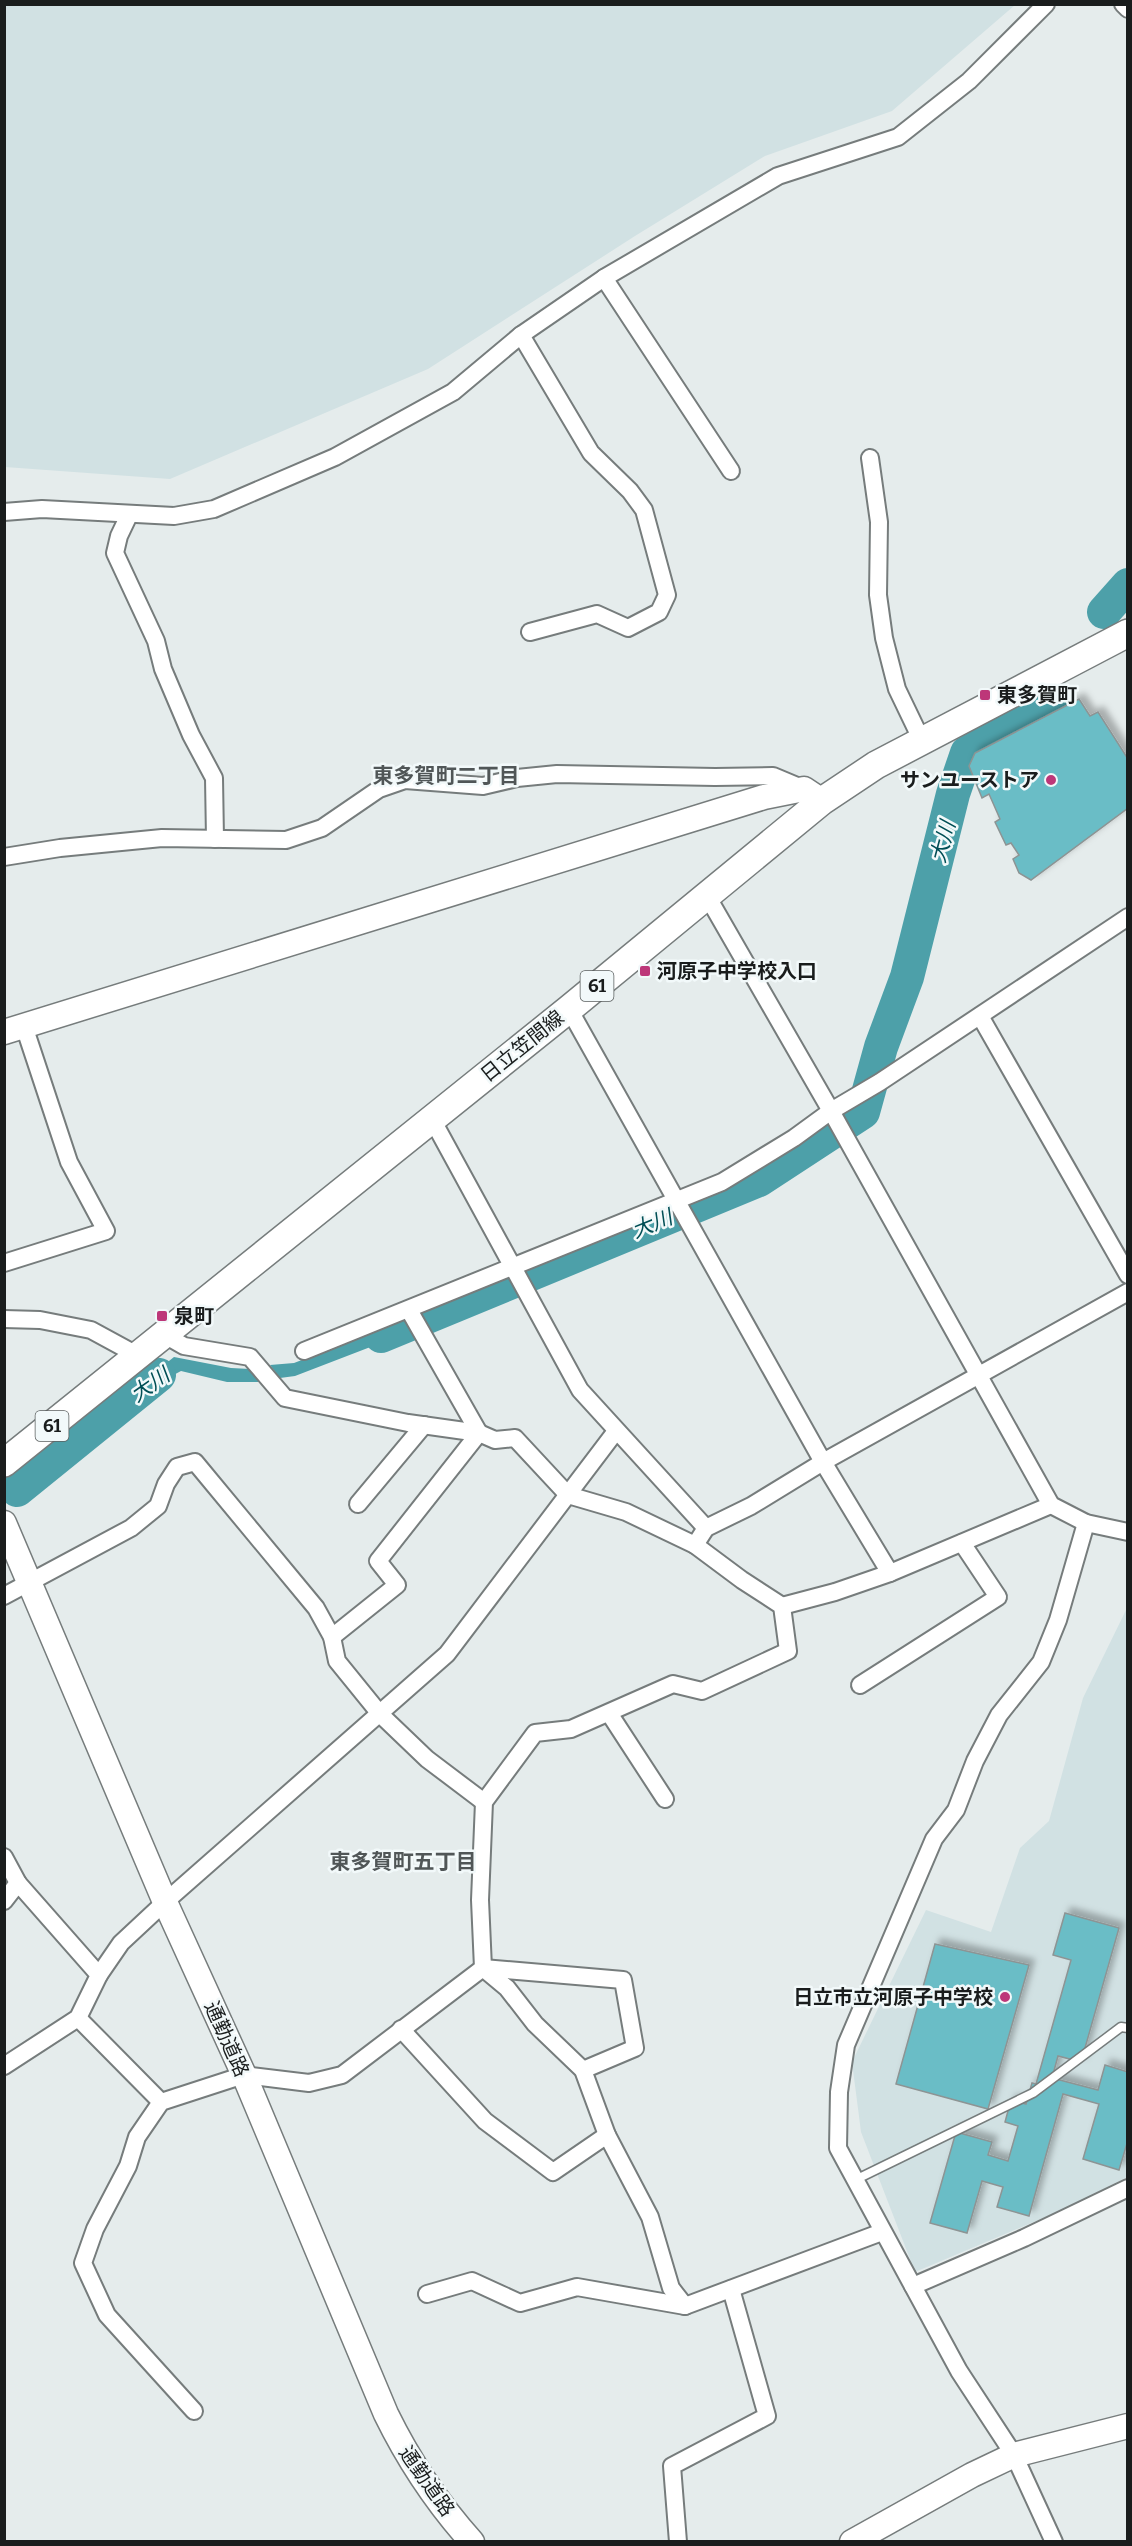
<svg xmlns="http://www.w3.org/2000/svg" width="1132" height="2546" viewBox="0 0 1132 2546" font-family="Bitter,'Noto Sans JP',serif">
	<defs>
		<filter id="shadow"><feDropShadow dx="5.5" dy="-5.5" stdDeviation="3" flood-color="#0004"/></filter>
	</defs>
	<rect width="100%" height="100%" fill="#e5ecec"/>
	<!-- built -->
	<g fill="#d1e1e3">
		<polygon points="5,4 1015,4 1015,5 892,111 765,156 635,236 428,369 170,479 5,467"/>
		<polygon points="1127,1608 1127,2177 1088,2199 915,2272 861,2132 852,2062 926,1910 991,1932 1020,1848 1049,1821 1083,1698"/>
	</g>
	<!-- water -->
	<g fill="#4da0a9">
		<polygon points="406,1320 412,1331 295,1376 280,1378 270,1365 294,1363"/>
		<polygon points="174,1357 231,1368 250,1369 261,1382 227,1382 181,1371 166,1379 128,1408 120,1400"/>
		<polygon points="112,1406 120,1417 23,1496 16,1486"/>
	</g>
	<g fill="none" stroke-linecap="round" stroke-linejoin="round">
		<!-- river -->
		<g stroke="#4da0a9" stroke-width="34">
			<polyline points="1104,612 1128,585"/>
			<polyline points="381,1336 759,1180 863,1112 881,1047 907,977 953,794 967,753 1051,707"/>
			<polyline points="17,1490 159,1375"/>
		</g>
	</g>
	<!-- building -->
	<g fill="#6bbdc6" stroke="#8d9494" stroke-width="1.5" filter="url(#shadow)">
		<polygon points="1079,699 1090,716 1098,712 1128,759 1128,808 1031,880 1019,873 1013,859 1019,855 1011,843 1006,845 995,822 1000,819 989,794 982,798 969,766 975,753"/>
		<polygon points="1065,1913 1119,1928 1081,2062 1058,2056 1052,2078 1098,2090 1105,2065 1128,2072 1128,2140 1119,2170 1083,2159 1099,2104 1063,2094 1029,2216 997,2207 1003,2187 982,2181 967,2233 930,2223 956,2132 992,2142 988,2155 1008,2161 1018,2126 1005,2122 1011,2100 1026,2104 1032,2083 1036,2084 1071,1960 1053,1955"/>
		<polygon points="935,1944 1029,1965 988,2109 896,2084"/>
	</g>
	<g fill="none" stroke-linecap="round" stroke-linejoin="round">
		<!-- lane casing -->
		<g stroke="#767c7c" stroke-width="11">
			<polyline id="lane" points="855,2180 1033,2093 1121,2027 1128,2028"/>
		</g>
		<!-- street casing -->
		<g stroke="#767c7c" stroke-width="20">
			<g id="street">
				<polyline points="1123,4 1128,9"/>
				<polyline points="604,278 731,471"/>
				<polyline points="521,335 591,453 630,491 644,510 667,595 659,612 628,628 597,614 530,632"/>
				<polyline points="870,458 879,522 878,595 884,638 897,689 922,741"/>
				<polyline points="4,512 42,509 174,516 214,509 335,457 453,392 521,335 604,278 778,176 898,137 969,81 1046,4"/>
				<polyline points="129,515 119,536 115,553 156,641 163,669 191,735 214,778 215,839"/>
				<polyline points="4,857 60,848 162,838 286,840 322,828 379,789 405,780 483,786 517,778 557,774 715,777 773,776 804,789"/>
				<polyline points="706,894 831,1111 1051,1505 1086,1523 1128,1532"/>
				<polyline points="569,1009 823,1462 890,1573"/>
				<polyline points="980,1016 1128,1275"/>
				<polyline points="432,1119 580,1390 706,1528"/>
				<polyline points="4,1263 106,1231 69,1162 24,1026"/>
				<polyline points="4,1319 40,1320 91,1330 137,1355"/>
				<polyline points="163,1334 184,1346 250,1357 285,1398 408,1423 479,1433 495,1440 515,1438 568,1495 626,1512 695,1545 742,1580 782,1606 788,1651 702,1691 673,1684 571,1729 535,1733 484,1802 480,1900 483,1968 507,1988 535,2024 583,2070 607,2135 650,2217 671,2288 685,2306"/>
				<polyline points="304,1351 722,1182 794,1138 831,1111 880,1082 1128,917"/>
				<polyline points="358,1504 424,1425"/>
				<polyline points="695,1545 706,1528 751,1506 823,1462 1128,1292"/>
				<polyline points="4,1596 131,1528 158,1506 166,1484 177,1467 195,1462 316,1608 332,1637 337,1661 380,1714 427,1759 484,1802"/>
				<polyline points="782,1606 835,1592 890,1573 1051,1505"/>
				<polyline points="332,1637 397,1585 378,1561 479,1433 409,1310"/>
				<polyline points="860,1685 998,1597 962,1543"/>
				<polyline points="609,1713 665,1799"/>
				<polyline points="4,1857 18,1883"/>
				<polyline points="4,1901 18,1883 99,1975 78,2018 4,2066"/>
				<polyline points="99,1975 121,1943 165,1902 447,1654 616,1431"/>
				<polyline points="78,2018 161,2102"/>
				<polyline points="401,2029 485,2121 553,2172 607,2135"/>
				<polyline points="913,2286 1024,2238 1128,2188"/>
				<polyline points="427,2294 472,2281 520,2303 577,2287 685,2306 882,2232"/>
				<polyline points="194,2411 107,2315 83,2263 95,2229 128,2166 137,2137 161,2102 244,2075 309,2083 342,2075 483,1968 623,1980 635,2048 583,2070"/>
				<polyline points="678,2542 672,2466 767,2416 731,2289"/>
				<polyline points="1054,2542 1014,2455 959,2371 838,2148 839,2092 846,2045 934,1839 956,1810 975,1761 999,1715 1041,1662 1058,1620 1086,1523"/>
			</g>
		</g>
		<!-- secondary casing -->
		<g stroke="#767c7c" stroke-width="27">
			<g id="secondary">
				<polyline points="4,1032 764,797 804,789 822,801"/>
				<path d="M 4,1523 L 165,1902 L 244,2075 L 386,2414 C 409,2461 437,2503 472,2542"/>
				<polyline points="852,2542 972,2475 1014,2455 1128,2426"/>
			</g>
		</g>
		<!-- primary casing -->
		<g stroke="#767c7c" stroke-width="30">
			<polyline id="primary" points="4,1463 569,1009 822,801 876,765 1128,633"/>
		</g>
		<!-- lane -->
		<use href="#lane" stroke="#fff" stroke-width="8"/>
		<!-- street -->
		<use href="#street" stroke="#fff" stroke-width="16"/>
		<!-- secondary -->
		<use href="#secondary" stroke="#fff" stroke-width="24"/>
		<!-- primary -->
		<use href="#primary" stroke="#fff" stroke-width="27"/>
	</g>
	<!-- markers -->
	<g fill="#bd3779" stroke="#f2f9fa" stroke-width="2">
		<rect x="979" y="689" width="12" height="12" rx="3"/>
		<circle cx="1051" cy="780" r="6"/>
		<rect x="639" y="965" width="12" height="12" rx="3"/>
		<rect x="156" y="1310" width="12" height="12" rx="3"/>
		<circle cx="1005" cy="1997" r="6"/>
	</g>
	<g text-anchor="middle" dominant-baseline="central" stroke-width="5" stroke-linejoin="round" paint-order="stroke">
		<!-- shield labels -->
		<g fill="#f2f9fa" stroke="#5b5f5f" stroke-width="1.5">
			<rect x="580.5" y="971" width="33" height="30" rx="4.5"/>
			<rect x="35.5" y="1411" width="33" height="30" rx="4.5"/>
		</g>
		<g font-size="18" font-weight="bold" fill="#1a1d1d">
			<text x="597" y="986">61</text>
			<text x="52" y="1426">61</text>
		</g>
		<!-- poi labels -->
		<g font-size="20" font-weight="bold" fill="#1a1d1d" stroke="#f2f9fa" text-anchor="start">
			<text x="997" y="695">東多賀町</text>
			<text x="1039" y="780" text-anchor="end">サンユーストア</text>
			<text x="657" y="971">河原子中学校入口</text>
			<text x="174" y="1316">泉町</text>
			<text x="993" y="1997" text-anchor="end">日立市立河原子中学校</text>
		</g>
		<!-- street labels -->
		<g font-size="20" fill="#1a1d1d" stroke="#f2f9fa">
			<text transform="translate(522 1046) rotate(-39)">日立笠間線</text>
			<text transform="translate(227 2039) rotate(66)">通勤道路</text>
			<text transform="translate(427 2481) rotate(55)">通勤道路</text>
		</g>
		<!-- neighbourhood labels -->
		<g font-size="21" font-weight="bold" fill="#505657" stroke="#f2f9fa">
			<text x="446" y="776">東多賀町二丁目</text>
			<text x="403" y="1862">東多賀町五丁目</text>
		</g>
		<!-- water labels -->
		<g font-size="21" font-style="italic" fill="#004e55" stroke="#f2f9fa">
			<text transform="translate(943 842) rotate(-75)">大川</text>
			<text transform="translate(652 1224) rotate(-22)">大川</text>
			<text transform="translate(150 1385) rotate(-35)">大川</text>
		</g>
	</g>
	<!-- border -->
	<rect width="1132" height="2546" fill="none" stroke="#1a1d1d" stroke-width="12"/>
</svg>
